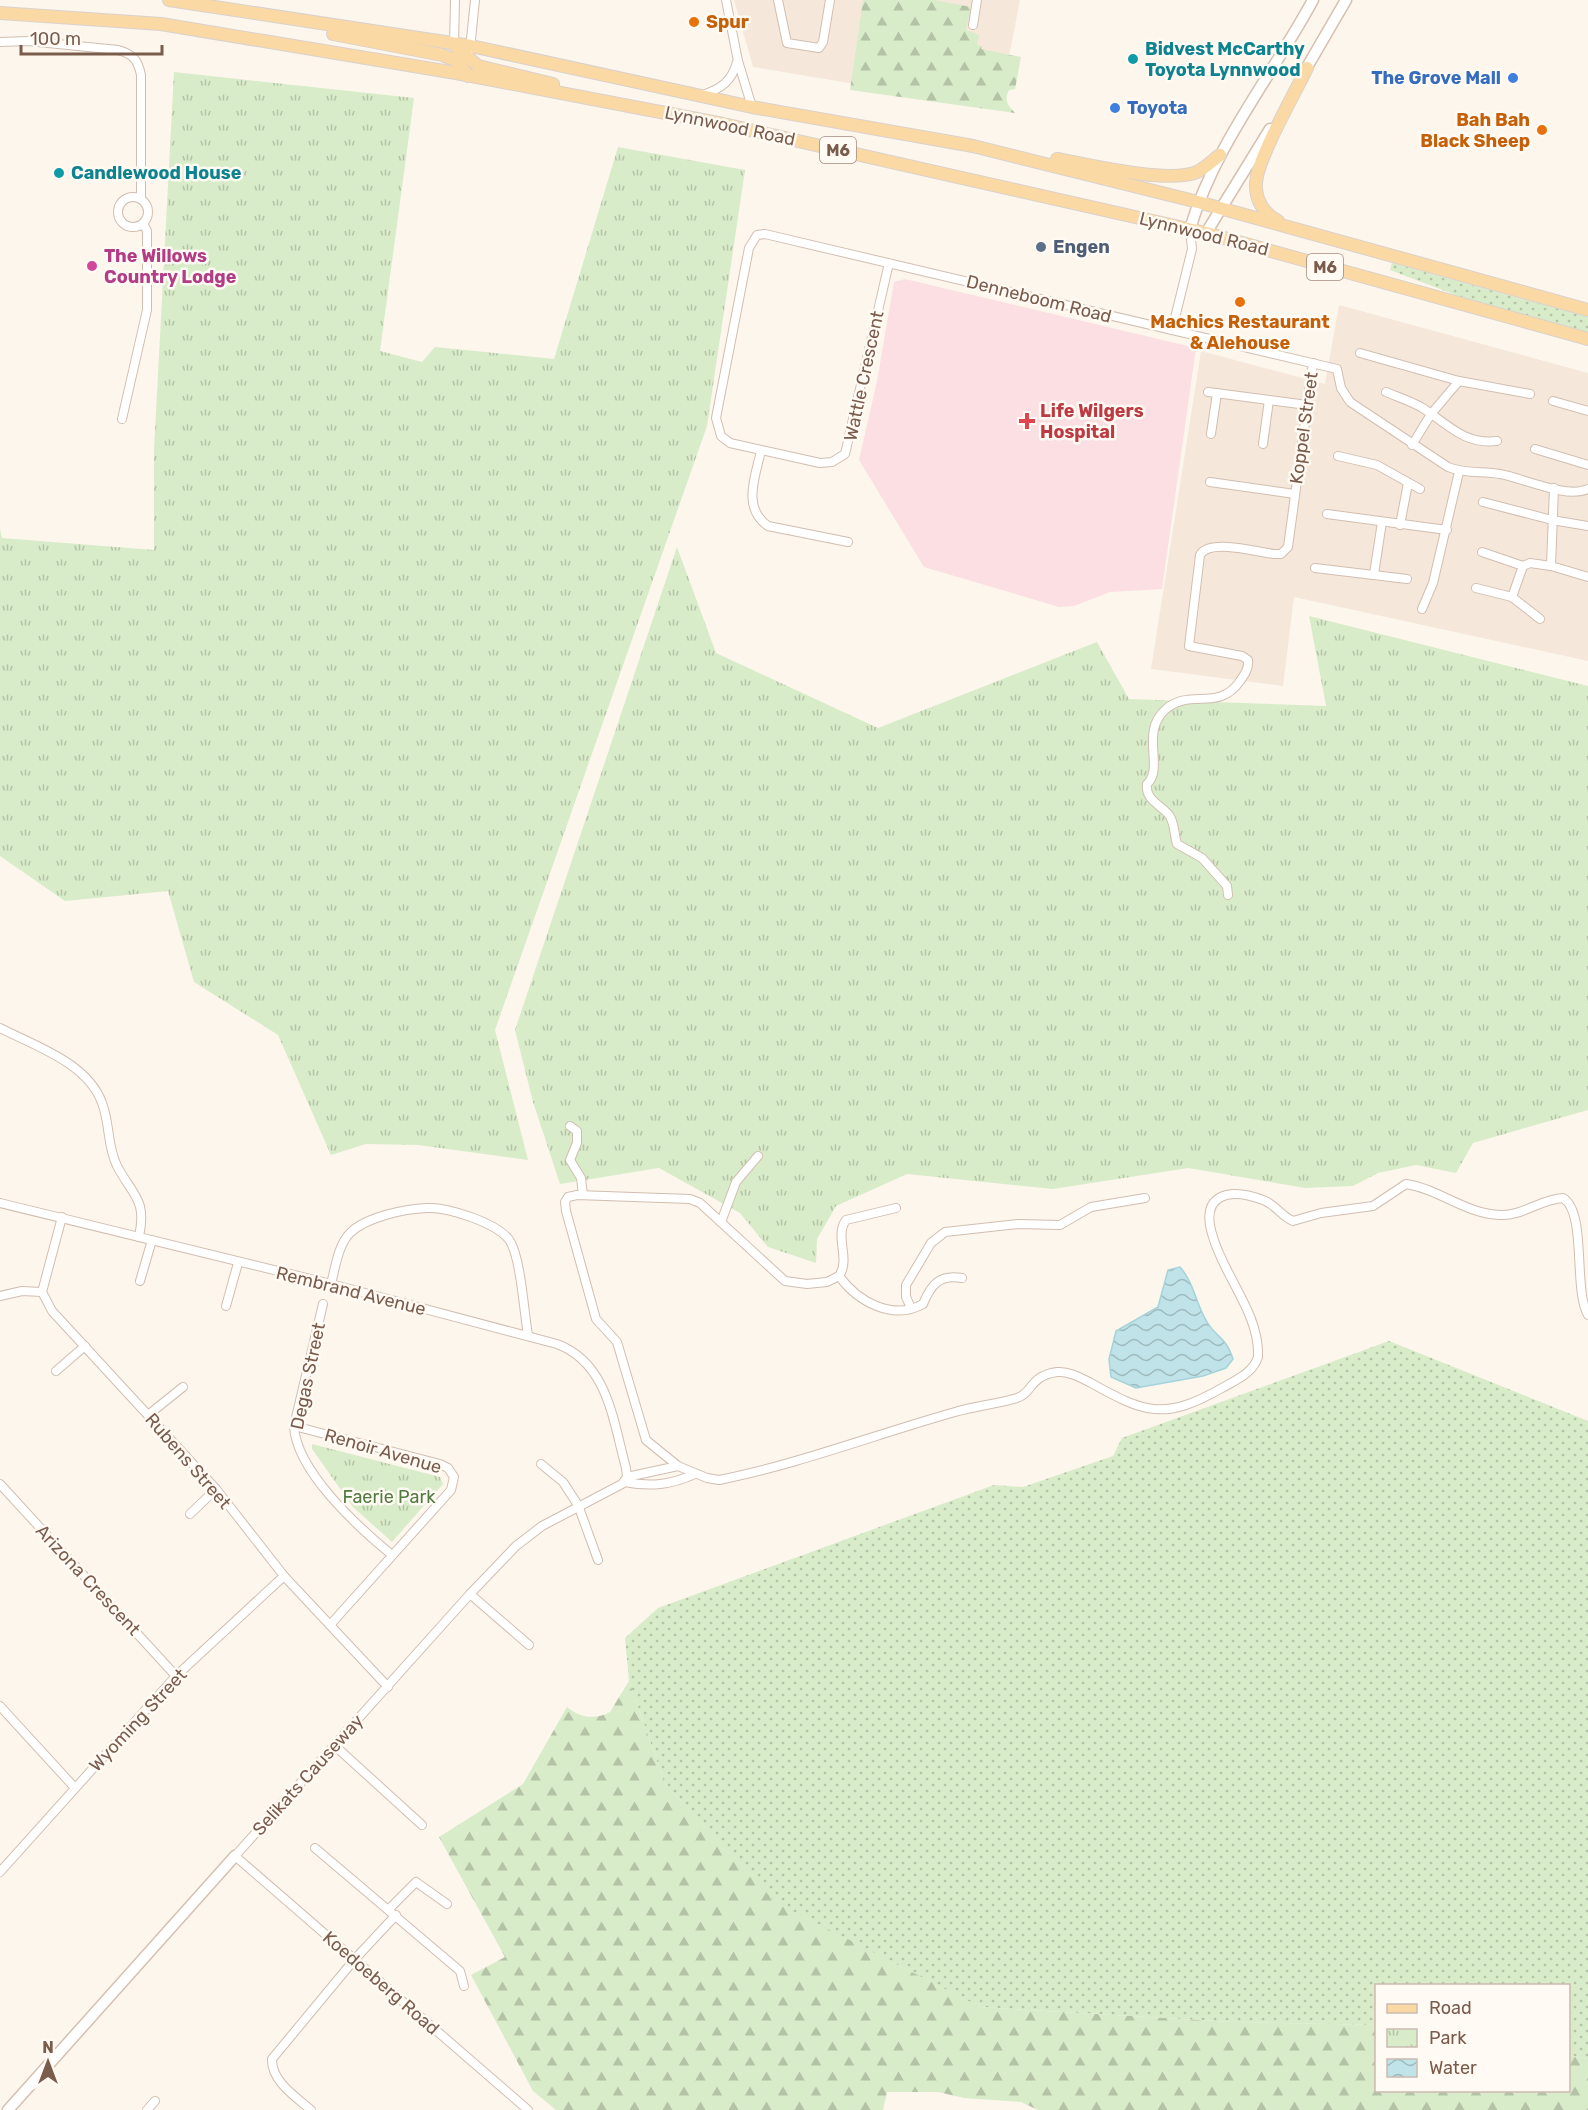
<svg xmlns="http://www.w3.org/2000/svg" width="1588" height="2110" viewBox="0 0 1588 2110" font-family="Rubik,sans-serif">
	<defs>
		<pattern id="grass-dots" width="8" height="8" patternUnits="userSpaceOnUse" patternTransform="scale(1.5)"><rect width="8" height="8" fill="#d8ecc9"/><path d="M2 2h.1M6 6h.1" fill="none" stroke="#b4c2a5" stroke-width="1.8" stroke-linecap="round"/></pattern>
		<pattern id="forest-firs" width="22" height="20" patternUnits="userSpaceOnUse" patternTransform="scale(1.5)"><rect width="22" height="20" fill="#d8ecc9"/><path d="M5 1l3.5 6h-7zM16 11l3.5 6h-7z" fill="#b4c2a5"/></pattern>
		<pattern id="park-tufts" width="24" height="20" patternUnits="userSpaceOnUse" patternTransform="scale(1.5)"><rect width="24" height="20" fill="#d8ecc9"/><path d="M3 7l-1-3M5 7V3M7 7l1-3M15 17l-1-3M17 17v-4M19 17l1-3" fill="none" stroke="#b4c2a5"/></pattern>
		<pattern id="water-waves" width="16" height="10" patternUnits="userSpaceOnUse" patternTransform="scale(1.5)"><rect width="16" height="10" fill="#bfe3e8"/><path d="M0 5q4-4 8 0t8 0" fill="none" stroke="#a0bbbe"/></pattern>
	</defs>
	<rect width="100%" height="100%" fill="#fdf6ec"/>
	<!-- residential -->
	<g fill="#f5e8da">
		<polygon points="734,0 1020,0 999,108 753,67"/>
		<polygon points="1339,305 1588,373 1588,661 1294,597 1283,686 1151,669 1201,351 1325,384"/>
	</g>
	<!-- medical -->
	<polygon fill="#fbdfe3" points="905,279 1196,348 1162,589 1110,592 1074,606 1059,607 924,567 859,460 877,381 894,282"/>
	<!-- grass -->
	<g fill="url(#grass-dots)">
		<polygon points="1392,263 1588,317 1588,335 1482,305 1390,270"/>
		<polygon points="1389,1341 1588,1421 1588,2059 1569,2055 1568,1986 1376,1986 1376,2025 1233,2022 980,2007 775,1903 665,1784 629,1681 625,1638 658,1608 994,1485 1023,1487 1113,1456 1122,1438"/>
	</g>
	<!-- forest -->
	<g fill="url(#forest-firs)">
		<path d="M 863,0 L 934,0 L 971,7 L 966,30 L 979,35 L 977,45 L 982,46 L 981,49 L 1021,57 L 1015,89 L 1009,90 C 1004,101 1007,104 1015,113 L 850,90 Z"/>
		<path d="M 629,1681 L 665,1784 L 775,1902 L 980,2007 L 1233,2022 L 1376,2025 L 1376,2090 L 1568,2090 L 1569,2055 L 1588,2059 L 1588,2110 L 1038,2110 L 1021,2102 L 964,2098 L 938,2092 L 887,2092 L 883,2110 L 556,2110 L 533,2091 L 471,1975 L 505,1957 L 439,1837 L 523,1784 L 567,1707 C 580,1718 595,1720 610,1712 Z"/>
	</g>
	<!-- park -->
	<g fill="url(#park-tufts)">
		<polygon points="174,72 414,98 380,351 422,362 435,347 554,359 618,147 745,170 707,426 495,1030 528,1160 418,1145 366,1144 331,1155 278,1035 194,982 168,891 65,901 0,856 0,529 2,538 154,550 154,450"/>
		<polygon points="677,547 716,653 878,728 1097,642 1129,699 1326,706 1309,616 1588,686 1588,1110 1473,1143 1456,1173 1416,1165 1378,1173 1353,1186 1305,1188 1188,1168 1053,1189 907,1174 836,1206 817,1239 816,1263 768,1247 740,1213 659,1168 560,1184 533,1102 515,1030"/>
		<polygon points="312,1444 440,1477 443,1484 392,1542 353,1507 312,1449"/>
	</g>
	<!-- water -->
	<path fill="url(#water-waves)" stroke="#a5d3da" stroke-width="1.5" d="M 1180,1267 C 1194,1283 1196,1304 1207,1322 C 1216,1338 1225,1335 1233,1359 L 1226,1368 L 1203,1376 L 1136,1388 L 1111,1377 L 1109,1359 L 1116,1331 L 1158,1307 L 1168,1270 Z"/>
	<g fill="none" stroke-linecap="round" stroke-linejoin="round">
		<!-- street casing -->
		<g stroke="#d1beb0" stroke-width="10">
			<g id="street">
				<polyline points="726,0 738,61 752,107"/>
				<polyline points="778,0 787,43 819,48 823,42 830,0"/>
				<polyline points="973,25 977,0"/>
				<path d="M 0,42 L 28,41 L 118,50 C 133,54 138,60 141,75 L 141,199"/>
				<polyline points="454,46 455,0"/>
				<polyline points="470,49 475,0"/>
				<path d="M 702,95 C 721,89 732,81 737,62"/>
				<circle cx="133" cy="212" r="15"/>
				<path d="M 889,263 L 845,454 L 832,462 L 820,463 L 730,443 L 721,436 L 716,418 L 749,248 L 757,235 L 765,234 L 1337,369 L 1341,388 L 1350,402 L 1448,467 C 1465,474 1482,471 1500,474 C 1523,478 1566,499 1588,489"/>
				<polyline points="1172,330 1192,249 1190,229"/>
				<polyline points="1360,353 1459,381 1530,394"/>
				<polyline points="1208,392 1307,405"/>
				<path d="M 1386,392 C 1398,397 1410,401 1421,407 C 1447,423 1463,445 1497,441"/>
				<polyline points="1553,401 1588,411"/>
				<polyline points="122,419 147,310 147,231 143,223"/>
				<polyline points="1211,434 1217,393"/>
				<polyline points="1263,444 1269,400"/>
				<polyline points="1412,445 1431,414 1459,381"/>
				<polyline points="1535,449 1588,465"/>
				<path d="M 761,451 C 755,477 742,508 768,526 L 848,542"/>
				<polyline points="1338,456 1377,465 1420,489"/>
				<polyline points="1210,482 1295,494"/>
				<polyline points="1483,502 1552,520 1588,526"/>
				<polyline points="1327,514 1447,530"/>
				<polyline points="1400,525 1408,483"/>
				<polyline points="1482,552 1523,566"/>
				<polyline points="1551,566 1588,577"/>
				<polyline points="1315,568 1407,579"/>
				<polyline points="1374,574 1382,522"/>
				<polyline points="1476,588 1512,597 1523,566 1530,563 1551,566 1554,488"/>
				<polyline points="1512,597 1540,619"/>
				<polyline points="1422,609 1433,583 1459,472"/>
				<path d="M 1228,895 L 1227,886 L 1202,858 L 1177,844 C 1174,835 1175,823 1169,815 C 1160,804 1145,800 1147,784 C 1165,768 1139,732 1166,709 C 1190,688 1219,712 1240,681 C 1245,674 1249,668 1248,660 L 1242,656 L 1189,646 L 1200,555 C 1209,538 1256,552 1274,554 L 1281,554 L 1288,547 L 1313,363"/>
				<path d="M 0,1028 C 35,1046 88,1063 102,1103 C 110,1123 107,1146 117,1166 C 133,1196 147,1199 139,1237"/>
				<polyline points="570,1126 577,1131 577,1143 570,1160 581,1178 583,1195"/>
				<path d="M 0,1203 L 331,1284 L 557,1344 C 608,1363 613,1421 626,1468 L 627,1477 L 622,1484 L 542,1526 L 516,1546 L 470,1594 L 235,1856 L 528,2110"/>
				<path d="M 896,1208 L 846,1220 C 834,1236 851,1259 839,1276 L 827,1282 L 807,1284 L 785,1281 L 700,1203 L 690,1199 L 577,1195 L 568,1197 L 565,1202 L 566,1211 L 596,1319 L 617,1342 L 646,1440 L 678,1466 L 707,1478 L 719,1480 C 799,1464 877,1434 955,1412 C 975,1406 997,1404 1017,1398 C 1033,1393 1029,1376 1057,1372 C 1069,1371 1081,1378 1091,1383 C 1145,1413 1164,1421 1222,1388 C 1236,1380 1253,1373 1258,1357 C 1260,1314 1224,1276 1213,1237 C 1199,1194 1229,1187 1263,1200 C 1275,1204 1281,1216 1293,1221 L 1321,1213 L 1373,1206 L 1406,1184 C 1439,1189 1466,1214 1500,1215 C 1523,1216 1541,1199 1563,1198 C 1587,1212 1573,1290 1588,1315"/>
				<polyline points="62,1217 42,1292 52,1311 216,1489 284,1576 388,1687"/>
				<polyline points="721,1222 736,1182 758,1156"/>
				<path d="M 839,1276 C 858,1302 893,1321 923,1304 C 931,1285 939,1274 962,1278"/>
				<polyline points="140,1281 152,1240"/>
				<path d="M 331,1284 C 335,1269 338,1245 350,1233 C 366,1217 404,1209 427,1208 C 448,1207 498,1223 510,1241 C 521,1259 524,1313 528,1335"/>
				<polyline points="0,1296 22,1291 42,1292"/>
				<path d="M 323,1304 L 294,1426 C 296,1471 359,1528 392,1555"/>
				<polyline points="226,1306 238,1263"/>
				<polyline points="911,1308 906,1297 906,1285 931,1243 945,1232 1018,1224 1060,1225 1091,1207 1145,1198"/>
				<polyline points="56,1371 85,1346"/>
				<polyline points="148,1415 183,1387"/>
				<polyline points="294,1426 440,1464 448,1468 454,1477 451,1490 330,1625"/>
				<polyline points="541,1464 563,1482 578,1505 598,1560"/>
				<polyline points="627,1477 678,1466"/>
				<path d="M 624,1482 C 651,1487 670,1485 695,1474"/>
				<polyline points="0,1484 176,1676"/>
				<polyline points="190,1514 216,1489"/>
				<polyline points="470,1594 529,1645"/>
				<polyline points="0,1706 75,1788"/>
				<polyline points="334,1745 422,1825"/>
				<polyline points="315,1848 460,1971 464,1986"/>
				<polyline points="0,1872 176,1676 284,1576"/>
				<polyline points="389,1909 416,1882 447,1904"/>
				<polyline points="147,2110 155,2101"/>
				<path d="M 311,2110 C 296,2097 271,2081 272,2059 L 354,1960 L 396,1915"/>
			</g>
		</g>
		<!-- secondary casing -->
		<g stroke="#d6c0b0" stroke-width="13">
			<g id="secondary">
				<polyline points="1303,74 1346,0"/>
				<path d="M 1190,229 C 1214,146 1272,76 1313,0"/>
				<polyline points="1206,233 1270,129"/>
				<polyline points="8,2110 235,1856"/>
			</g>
		</g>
		<!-- primary casing -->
		<g stroke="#dad1cd" stroke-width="14">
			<g id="primary">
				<polyline points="169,0 471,46 752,107 973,146 1198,202 1588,310"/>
				<polyline points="0,13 161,24 456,73 723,124 1206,233 1588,339"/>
				<polyline points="333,34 442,55 457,61 468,76"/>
				<polyline points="457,48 478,66 553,84"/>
				<path d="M 1057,159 C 1089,165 1168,184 1197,172 C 1205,168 1213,160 1220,155"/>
				<path d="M 1278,221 C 1264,214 1255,200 1256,183 C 1257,159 1295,93 1307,68"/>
			</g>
		</g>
		<!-- street -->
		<use href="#street" stroke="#fff" stroke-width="8"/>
		<!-- secondary -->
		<use href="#secondary" stroke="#fff" stroke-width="10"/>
		<!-- primary -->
		<use href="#primary" stroke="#fbd9a5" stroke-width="12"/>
	</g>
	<!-- markers -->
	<g fill="#e8710a" stroke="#fffaf3" stroke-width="2">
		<circle cx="694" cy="22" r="6"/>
		<circle cx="1542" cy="130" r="6"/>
		<circle cx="1240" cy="302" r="6"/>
	</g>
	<g fill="#0f9aa8" stroke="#fffaf3" stroke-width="2">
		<circle cx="1133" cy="59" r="6"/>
		<circle cx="59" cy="173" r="6"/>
	</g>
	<g fill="#3f7fe0" stroke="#fffaf3" stroke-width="2">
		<circle cx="1513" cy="78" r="6"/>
		<circle cx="1115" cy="108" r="6"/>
	</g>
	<circle fill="#5c6f8a" stroke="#fffaf3" stroke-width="2" cx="1041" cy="247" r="6"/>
	<circle fill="#d1479c" stroke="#fffaf3" stroke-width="2" cx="92" cy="266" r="6"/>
	<path fill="#e0444e" stroke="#fffaf3" stroke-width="2" d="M1024 412h6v6h6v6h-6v6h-6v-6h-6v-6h6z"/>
	<g text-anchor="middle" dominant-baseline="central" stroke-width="5" stroke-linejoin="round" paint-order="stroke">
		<!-- shield labels -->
		<g fill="#fffaf3" stroke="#a28b7f" stroke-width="1.5">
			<rect x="820" y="137" width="36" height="26" rx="4.5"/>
			<rect x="1307" y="254" width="36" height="26" rx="4.5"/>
		</g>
		<g font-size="16" font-weight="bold" fill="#7a5c4d">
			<text x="838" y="150">M6</text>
			<text x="1325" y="267">M6</text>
		</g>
		<!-- food labels -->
		<g font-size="18" font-weight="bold" fill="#c56008" stroke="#fffaf3" text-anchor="start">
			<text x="706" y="22">Spur</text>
			<text x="1530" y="120" text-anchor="end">Bah Bah<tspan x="1530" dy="21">Black Sheep</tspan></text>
			<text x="1240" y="322" text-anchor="middle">Machics Restaurant<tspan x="1240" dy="21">&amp; Alehouse</tspan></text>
		</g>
		<!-- culture labels -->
		<g font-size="18" font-weight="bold" fill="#0d838f" stroke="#fffaf3" text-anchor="start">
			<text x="1145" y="49">Bidvest McCarthy<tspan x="1145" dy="21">Toyota Lynnwood</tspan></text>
			<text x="71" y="173">Candlewood House</text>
		</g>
		<!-- shop labels -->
		<g font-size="18" font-weight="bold" fill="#366cbe" stroke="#fffaf3" text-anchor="end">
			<text x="1501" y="78">The Grove Mall</text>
			<text x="1127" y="108" text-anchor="start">Toyota</text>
		</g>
		<!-- street labels -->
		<g font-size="18" fill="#7a5c4d" stroke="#fffaf3">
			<text transform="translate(730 126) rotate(12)">Lynnwood Road</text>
			<text transform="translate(1204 234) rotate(14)">Lynnwood Road</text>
			<text transform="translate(1039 299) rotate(14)">Denneboom Road</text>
			<text transform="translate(864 376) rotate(-78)">Wattle Crescent</text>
			<text transform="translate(1304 428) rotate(-82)">Koppel Street</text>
			<text transform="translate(351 1291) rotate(14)">Rembrand Avenue</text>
			<text transform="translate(308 1376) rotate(-78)">Degas Street</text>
			<text transform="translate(383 1451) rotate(16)">Renoir Avenue</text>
			<text transform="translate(188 1461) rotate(49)">Rubens Street</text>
			<text transform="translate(88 1580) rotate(47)">Arizona Crescent</text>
			<text transform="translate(138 1720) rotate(-47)">Wyoming Street</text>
			<text transform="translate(308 1775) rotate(-48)">Selikats Causeway</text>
			<text transform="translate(381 1983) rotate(41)">Koedoeberg Road</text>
		</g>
		<!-- service labels -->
		<g font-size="18" font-weight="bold" fill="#4e5e75" stroke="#fffaf3" text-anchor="start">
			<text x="1053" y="247">Engen</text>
		</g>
		<!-- hotel labels -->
		<g font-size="18" font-weight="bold" fill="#b23c85" stroke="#fffaf3" text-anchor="start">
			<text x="104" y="256">The Willows<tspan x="104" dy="21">Country Lodge</tspan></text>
		</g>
		<!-- health labels -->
		<g font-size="18" font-weight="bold" fill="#be3a42" stroke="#fffaf3" text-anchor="start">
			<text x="1040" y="411">Life Wilgers<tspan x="1040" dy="21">Hospital</tspan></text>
		</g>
		<!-- park labels -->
		<g font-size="18" fill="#537a41" stroke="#fffaf3">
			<text x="389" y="1497">Faerie Park</text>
		</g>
	</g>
	<!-- legend -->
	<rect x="1375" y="1984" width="195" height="108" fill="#fffaf3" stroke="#cabbb1" stroke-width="1.5"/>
	<rect x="1387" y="2004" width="30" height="9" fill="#fbd9a5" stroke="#cabbb1" stroke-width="1.5"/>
	<text x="1429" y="2014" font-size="18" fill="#7a5c4d">Road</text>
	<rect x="1387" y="2029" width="30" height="18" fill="url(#park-tufts)" stroke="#cabbb1" stroke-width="1.5"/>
	<text x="1429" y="2044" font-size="18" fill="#7a5c4d">Park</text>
	<rect x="1387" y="2059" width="30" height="18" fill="url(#water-waves)" stroke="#cabbb1" stroke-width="1.5"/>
	<text x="1429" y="2074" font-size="18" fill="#7a5c4d">Water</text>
	<!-- north arrow -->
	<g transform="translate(48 2062)" stroke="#fffaf3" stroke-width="4.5" paint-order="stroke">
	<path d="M0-4.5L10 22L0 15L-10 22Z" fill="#7a5c4d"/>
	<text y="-9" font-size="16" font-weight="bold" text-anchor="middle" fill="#7a5c4d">N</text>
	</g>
	<!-- scale -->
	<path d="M21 45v9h141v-9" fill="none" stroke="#7a5c4d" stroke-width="3"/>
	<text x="30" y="45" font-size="18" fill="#7a5c4d" stroke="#fffaf3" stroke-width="4.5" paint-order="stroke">100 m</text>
</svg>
